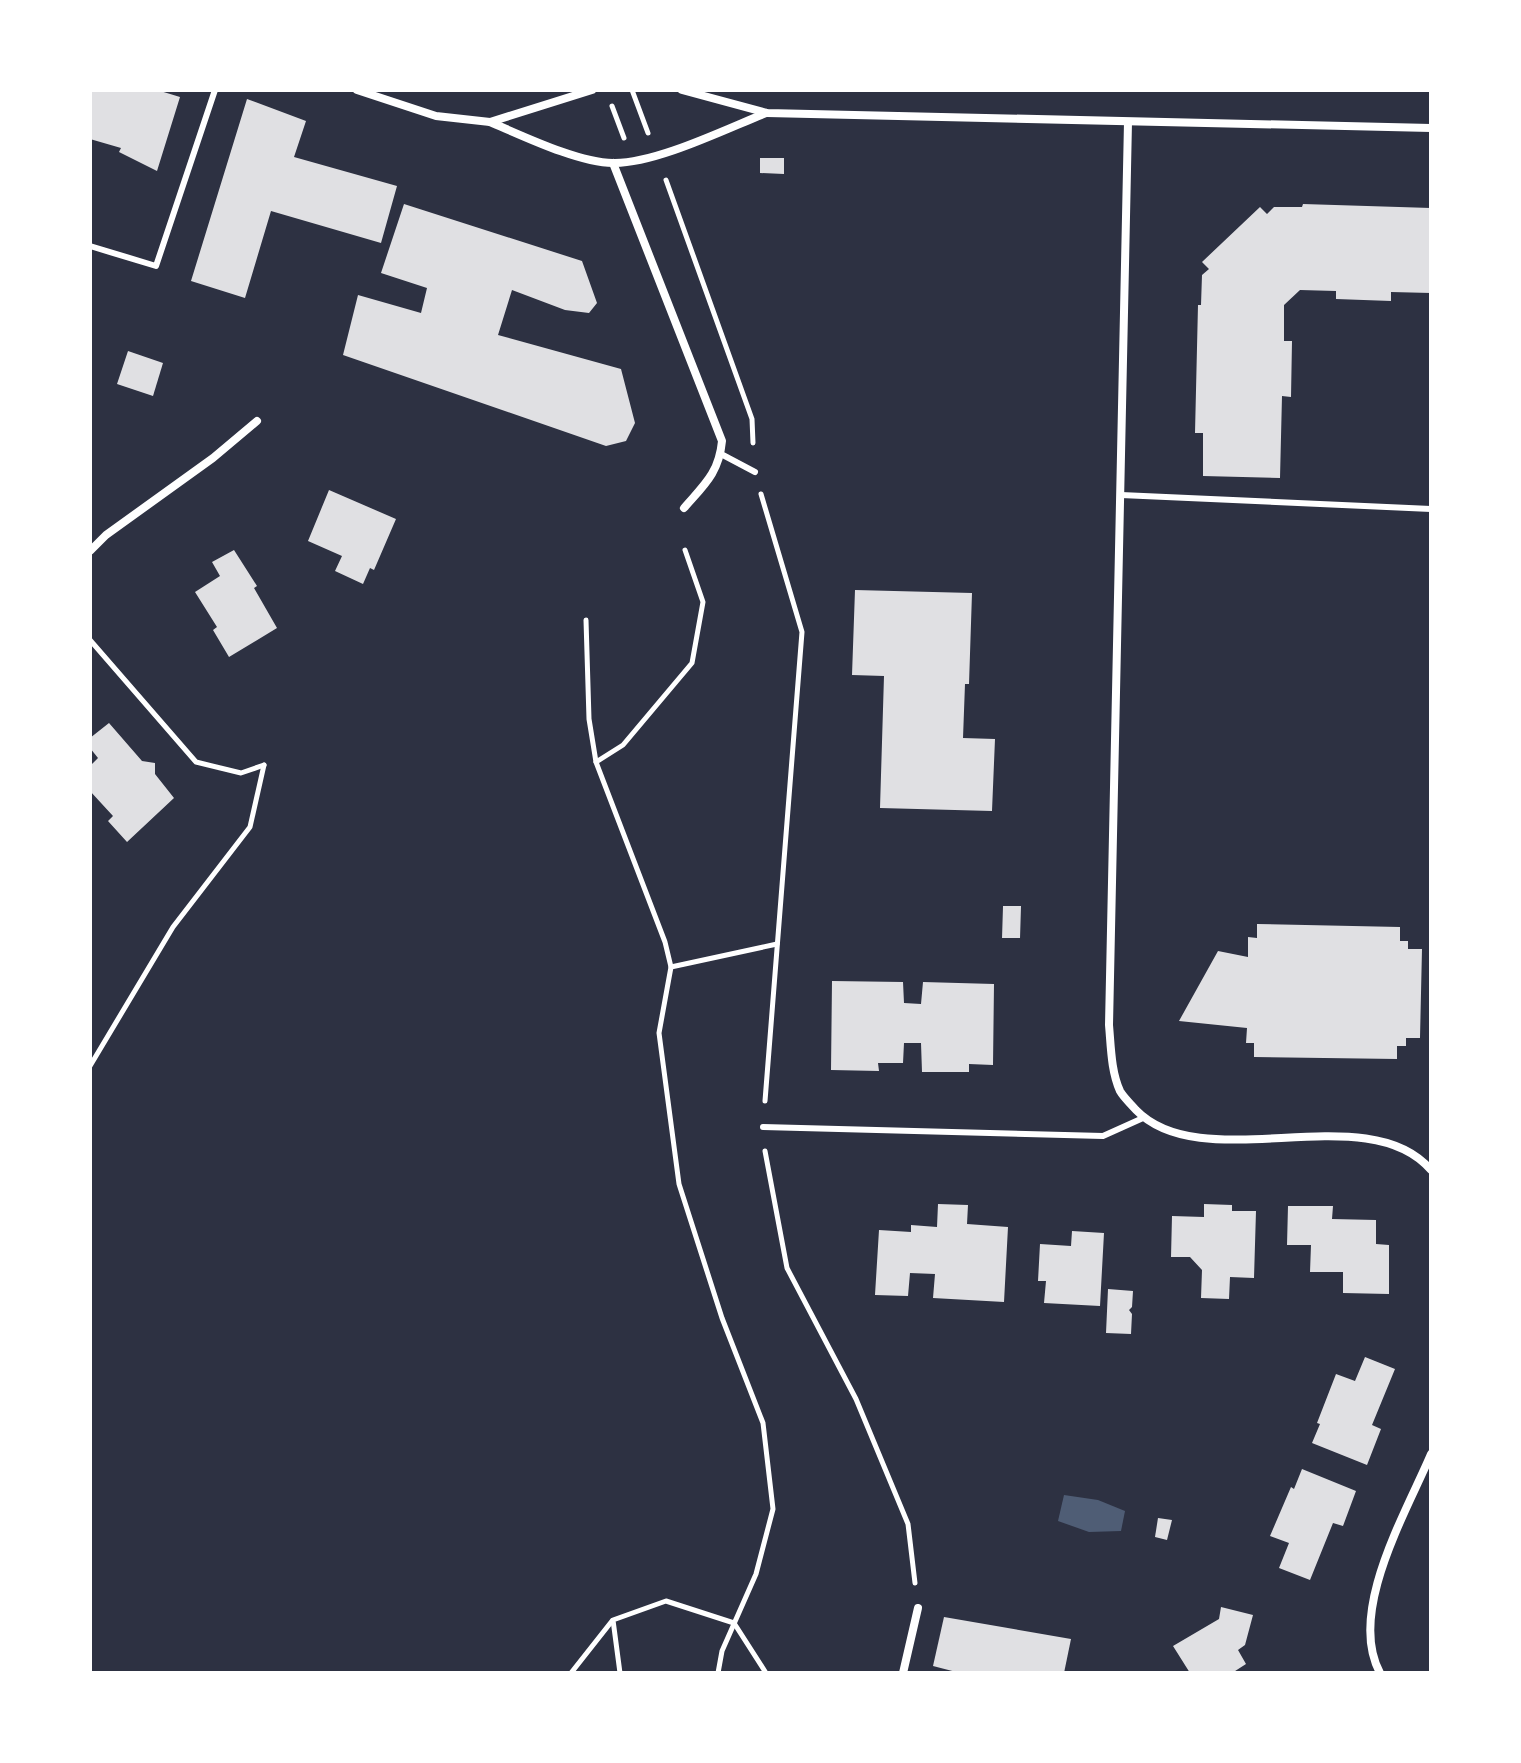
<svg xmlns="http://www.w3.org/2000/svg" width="1521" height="1763" viewBox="0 0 1521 1763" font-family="'Public Sans',sans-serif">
	<rect width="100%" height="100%" fill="#2d3142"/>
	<!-- water -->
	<polygon fill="#4f5d75" points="1064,1495 1098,1500 1125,1511 1121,1531 1089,1532 1058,1521"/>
	<!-- building -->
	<g fill="#e0e0e3">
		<polygon points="90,90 157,90 180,97 157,171 119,152 121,148 90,139"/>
		<polygon points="247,99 306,121 294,157 397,186 381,243 271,211 245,298 191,281"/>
		<polygon points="760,158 784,158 784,174 760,173"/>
		<polygon points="404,204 582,261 597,303 589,313 565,310 512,290 498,335 621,369 635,423 626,441 606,446 343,355 358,295 421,313 427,288 381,273"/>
		<polygon points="1303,204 1431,208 1431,293 1391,292 1391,301 1336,299 1336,291 1300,290 1284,305 1284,341 1292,341 1291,397 1282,396 1280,478 1203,476 1203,433 1195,433 1198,305 1201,305 1202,275 1209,269 1202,262 1260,207 1267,214 1274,207 1302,207"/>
		<polygon points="128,351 163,363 153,396 117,384"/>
		<polygon points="329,490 396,519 374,570 370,568 363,584 335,571 342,556 308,541"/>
		<polygon points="234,550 257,586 254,588 277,628 229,657 213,630 217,627 195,592 220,576 212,562"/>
		<polygon points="855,590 972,593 969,684 965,684 963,738 995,739 992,811 880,808 884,676 852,675"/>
		<polygon points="109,723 142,761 155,763 155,774 174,798 127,842 108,821 113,816 90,791 90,766 98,758 90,748 90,738"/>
		<polygon points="1003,906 1021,906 1020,938 1002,938"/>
		<polygon points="1257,924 1400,927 1400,941 1408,941 1408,949 1422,949 1420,1038 1406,1038 1406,1046 1397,1046 1397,1059 1254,1057 1254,1043 1246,1043 1247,1028 1179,1021 1218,951 1248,957 1248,937 1257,938"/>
		<polygon points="832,981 903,982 904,1003 921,1004 923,982 994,984 993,1065 969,1064 969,1072 922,1072 921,1043 904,1043 903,1063 878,1063 879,1071 831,1070"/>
		<polygon points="938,1204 968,1205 967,1224 1008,1227 1004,1302 933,1298 935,1274 910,1273 908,1296 875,1295 879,1230 911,1232 911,1225 937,1227"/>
		<polygon points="1204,1204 1232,1205 1232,1211 1256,1211 1254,1278 1230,1277 1229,1299 1201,1298 1202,1270 1190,1257 1171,1257 1172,1216 1204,1217"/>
		<polygon points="1288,1206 1333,1206 1332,1219 1376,1220 1376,1244 1389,1245 1389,1294 1343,1293 1343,1272 1310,1272 1311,1245 1287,1245"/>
		<polygon points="1072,1231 1104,1233 1100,1306 1044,1303 1046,1281 1038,1281 1040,1244 1071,1246"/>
		<polygon points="1108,1289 1133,1291 1132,1307 1129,1310 1132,1314 1131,1334 1106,1333"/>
		<polygon points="1365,1357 1395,1369 1372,1425 1381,1429 1367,1465 1312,1443 1320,1424 1317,1423 1336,1374 1355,1381"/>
		<polygon points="1302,1469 1356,1491 1343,1526 1333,1523 1310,1580 1279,1568 1289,1543 1270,1536 1291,1487 1294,1489"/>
		<polygon points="1158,1518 1172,1520 1167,1540 1155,1537"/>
		<polygon points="1221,1607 1253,1615 1245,1645 1238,1650 1246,1664 1232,1673 1190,1673 1173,1646 1219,1619"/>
		<polygon points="944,1617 1071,1639 1064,1673 960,1673 933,1666"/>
	</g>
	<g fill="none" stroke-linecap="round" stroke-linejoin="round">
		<!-- path -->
		<g stroke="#fff" stroke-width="5">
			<polyline points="632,90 648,133"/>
			<polyline points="612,106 624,138"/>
			<polyline points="666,180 752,419 753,443"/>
			<polyline points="761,494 802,632 765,1101"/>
			<polyline points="586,620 589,719 596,762 665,942 671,967 659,1033 679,1184 722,1318 763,1423 773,1509 756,1574 722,1651 718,1673"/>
			<polyline points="90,640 196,762 241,773 264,765"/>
			<polyline points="596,762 623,745 692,663 703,602 685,550"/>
			<polyline points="671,967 777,944"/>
			<polyline points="90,1066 173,927 250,827 264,765"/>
			<polyline points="765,1151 787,1268 856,1399 908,1524 915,1583"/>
			<polyline points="571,1673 612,1621"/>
			<polyline points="620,1673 613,1620 666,1601 734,1623 766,1673"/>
		</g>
		<!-- service -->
		<g stroke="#fff" stroke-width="6">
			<polyline points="90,246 156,266 215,90"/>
			<polyline points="721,454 755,472"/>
			<polyline points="1121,495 1431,509"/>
			<polyline points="763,1127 1103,1136 1143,1118"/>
		</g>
		<!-- minor -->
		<g stroke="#fff" stroke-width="8">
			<polyline points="357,90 436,116 490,122"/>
			<path d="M 592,90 L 490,122 C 523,136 579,163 613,163 C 655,164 726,129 766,113"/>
			<polyline points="682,90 767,113 1431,128"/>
			<path d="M 1128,122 L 1109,1025 C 1111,1047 1111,1071 1120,1091 C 1124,1098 1131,1104 1136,1110 C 1203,1179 1367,1095 1431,1170"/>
			<path d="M 613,163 L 722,441 C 719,473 704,485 684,508"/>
			<polyline points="90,551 106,535 213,458 257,421"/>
			<polyline points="903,1673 918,1608"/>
			<path d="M 1380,1673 C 1347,1612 1406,1513 1431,1454"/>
		</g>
	</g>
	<!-- border -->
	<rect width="1521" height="1763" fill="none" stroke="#ffffff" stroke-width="184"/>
</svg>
